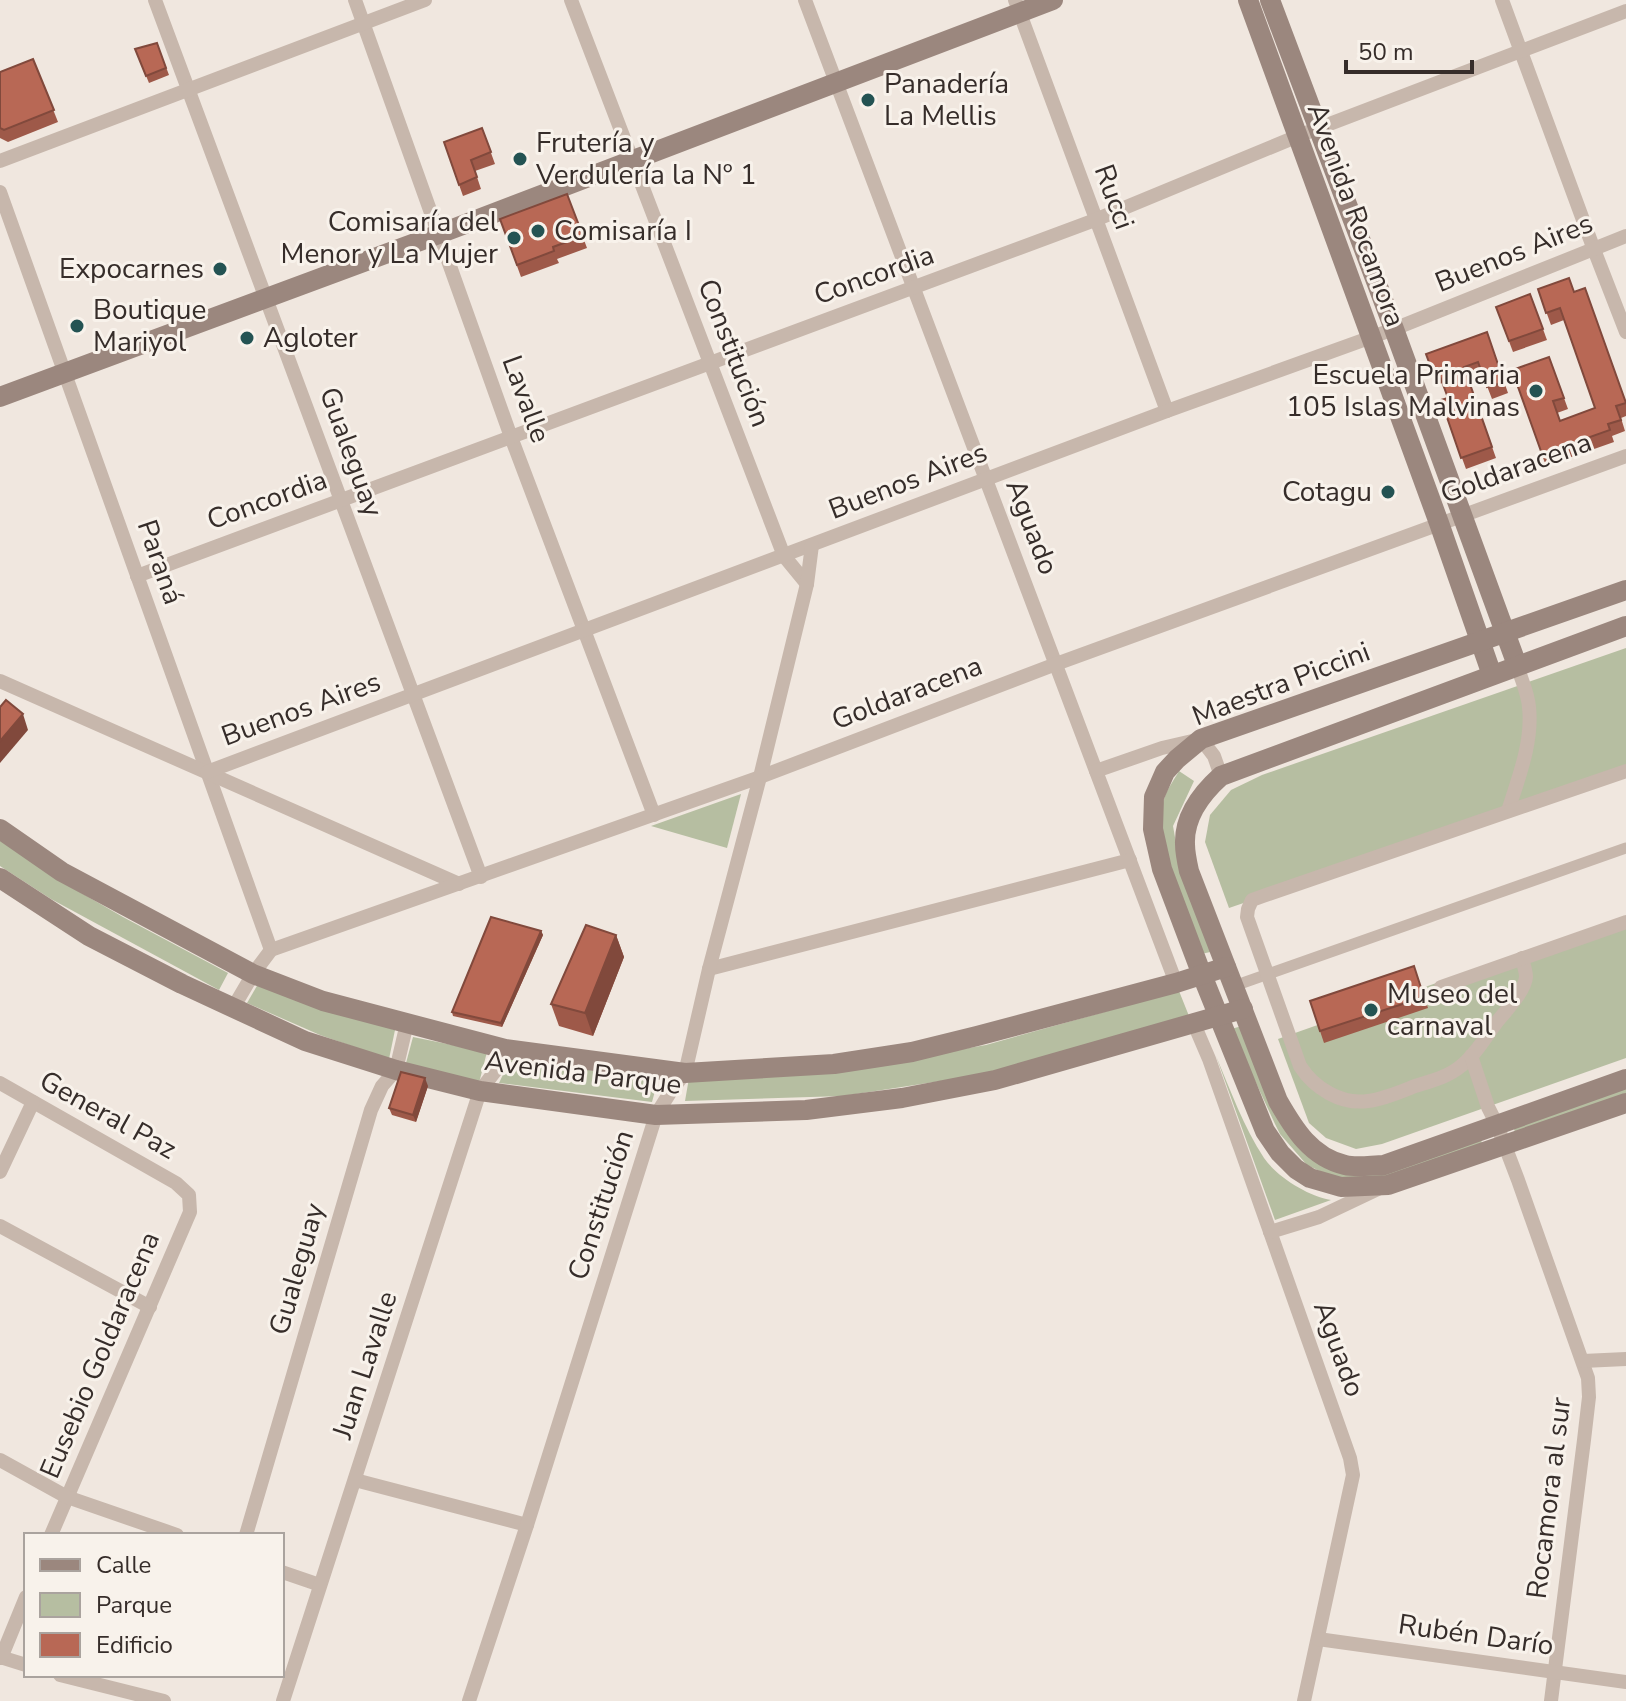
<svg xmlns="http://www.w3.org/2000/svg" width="1626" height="1701" viewBox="0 0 1626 1701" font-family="'Nunito Sans',sans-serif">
	<rect width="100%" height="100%" fill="#f0e7df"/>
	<!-- green -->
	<g fill="#b6bea1">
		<polygon points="1626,648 1626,772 1229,908 1205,842 1210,815 1231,790 1262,775"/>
		<path d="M 1179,771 L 1194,781 L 1173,826 L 1179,860 L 1215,951 L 1201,954 C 1187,919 1153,834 1164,799 C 1167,789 1174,780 1179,771 Z"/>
		<polygon points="741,794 727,848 651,826"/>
		<polygon points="0,838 64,883 123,917 228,973 219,990 51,899 0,866"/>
		<polygon points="1626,916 1626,1058 1382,1144 1356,1149 1326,1138 1309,1123 1278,1039"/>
		<polygon points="258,984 395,1030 389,1059 320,1035 247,1003"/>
		<polygon points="1179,991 1189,1016 993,1073 843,1096 685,1101 689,1078 836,1071 986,1045"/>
		<polygon points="1242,1026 1274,1101 1347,1171 1480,1136 1483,1147 1384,1181 1343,1182 1307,1165 1280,1134 1275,1124 1231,1029"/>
		<polygon points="413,1037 487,1052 479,1083 406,1063"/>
		<path d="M 1216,1056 C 1230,1089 1244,1128 1264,1158 C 1277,1177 1308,1196 1331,1200 L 1275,1220 Z"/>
		<polygon points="510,1060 652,1078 658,1080 652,1102 499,1083"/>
		<polygon points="1626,1085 1626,1097 1516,1135 1512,1123"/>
	</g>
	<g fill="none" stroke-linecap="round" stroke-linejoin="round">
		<!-- pedestrian -->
		<polyline stroke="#c7b7ac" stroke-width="11" points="1234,986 1626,848"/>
		<!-- minor -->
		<g stroke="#c7b7ac" stroke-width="14">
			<polyline points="155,0 481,877"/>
			<polyline points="355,0 511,437 654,815"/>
			<polyline points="571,0 784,556 807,584"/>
			<polyline points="805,0 1176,983"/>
			<polyline points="1015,0 1167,411"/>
			<polyline points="1502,0 1593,247 1626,332"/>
			<polyline points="0,161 425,0"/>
			<polyline points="0,192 271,950"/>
			<polyline points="137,576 1095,220 1298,136 1626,11"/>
			<polyline points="0,681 459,884"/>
			<polyline points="1096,771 1162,748 1201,739 1214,756 1221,776"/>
			<polyline points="207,772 1167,411 1394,329 1626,236"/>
			<path d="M 1508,811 C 1518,779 1533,742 1529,707 C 1528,693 1521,679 1517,665"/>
			<path d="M 1522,958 C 1523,963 1526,971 1526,977 C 1525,991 1505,1012 1496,1023 C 1485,1038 1475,1055 1461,1066 C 1448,1077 1431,1081 1415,1086 C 1400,1092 1384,1099 1368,1101 C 1341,1105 1314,1088 1300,1066 L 1247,917 L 1248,909 L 1252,900 L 1263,896 L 1626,771"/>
			<polyline points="709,969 1130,860"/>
			<polyline points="1441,987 1626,922"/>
			<polyline points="233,1008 253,974 271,950 760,777 1056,664 1626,456"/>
			<polyline points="1194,1024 1209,1059 1350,1458 1353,1475 1304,1701"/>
			<polyline points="1471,1056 1488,1107 1497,1125 1518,1180 1588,1378 1589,1397 1584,1440 1551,1701"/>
			<polyline points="0,1083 176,1183 189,1195 190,1212 51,1535"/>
			<polyline points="0,1172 33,1102"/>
			<polyline points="0,1226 150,1307"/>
			<polyline points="1270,1232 1319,1217 1378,1189"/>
			<polyline points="1583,1361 1626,1359"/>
			<polyline points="0,1460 67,1497 177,1535"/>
			<polyline points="355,1480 527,1525"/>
			<polyline points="246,1535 371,1110 382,1086 396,1070 407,1023"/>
			<polyline points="282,1572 320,1585"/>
			<polyline points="1318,1639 1626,1682"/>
			<polyline points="0,1657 26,1665"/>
			<polyline points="1,1658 26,1597"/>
			<polyline points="60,1675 164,1701"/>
			<polyline points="283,1701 480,1091 496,1070 505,1049"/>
			<polyline points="469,1701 527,1525 656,1115 671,1091 685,1073 709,969 760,777 807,584 812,545"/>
		</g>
		<!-- secondary -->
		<g stroke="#9b877e" stroke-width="20">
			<polyline points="1248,0 1439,523 1492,675"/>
			<polyline points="1270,0 1394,329 1517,665"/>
			<polyline points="0,397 439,234 1053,0"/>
			<polyline points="1626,590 1201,739 1177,759 1165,772 1154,797 1153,829 1162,869 1202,975 1265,1131 1280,1153 1296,1169 1310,1178 1341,1187 1388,1185 1626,1103"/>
			<path d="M 1626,626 L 1221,776 C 1202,793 1184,817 1185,844 C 1185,853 1187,862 1189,871 L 1278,1101 C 1294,1129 1311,1157 1345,1165 C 1357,1168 1372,1165 1384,1165 L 1626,1079"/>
			<polyline points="0,829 62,872 253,974 323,1001 505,1049 685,1073 834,1064 912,1052 977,1036 1176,983 1226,967"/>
			<polyline points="0,878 89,936 182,984 305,1041 396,1070 480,1091 656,1115 806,1110 902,1098 995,1080 1243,1009"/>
		</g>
	</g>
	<!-- wall -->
	<g fill="#9e5949">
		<polygon points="157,43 169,75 149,83 135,49"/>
		<polygon points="33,59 58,122 8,142 0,138 0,72"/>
		<polygon points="482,128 495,164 475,171 481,189 463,196 444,142"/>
		<polygon points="567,194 587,248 557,259 559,263 521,277 500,219"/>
		<polygon points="1585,288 1626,404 1626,416 1621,418 1625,431 1612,436 1614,442 1546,466 1512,370 1549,357 1568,409 1557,413 1560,421 1595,408 1564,320 1551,325 1538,289 1574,292"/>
		<polygon points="1530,294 1547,340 1513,352 1496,307"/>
		<polygon points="1487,332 1508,393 1492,399 1482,373 1468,379 1496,458 1466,469 1441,400 1448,398 1442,383 1437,385 1426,354"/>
		<polygon points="541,931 543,935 502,1027 453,1016 452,1012"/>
		<polygon points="616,935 624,957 593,1036 559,1026 551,1004"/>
		<polygon points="1414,966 1428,1008 1324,1043 1310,1001"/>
		<polygon points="428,1086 416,1122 392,1115 389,1108"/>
	</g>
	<!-- shaded-wall -->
	<g fill="#81493c">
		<polygon points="23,714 28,730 0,763 0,741"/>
		<polygon points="541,931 543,935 502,1027 501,1023"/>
		<polygon points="616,935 624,957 593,1036 585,1013"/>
		<polygon points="425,1078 428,1086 416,1122 413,1115"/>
	</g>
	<!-- building -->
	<g fill="#b86855" stroke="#81493c" stroke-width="2">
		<polygon points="157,43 166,68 146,76 135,49"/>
		<polygon points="33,59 54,110 4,130 0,128 0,72"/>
		<polygon points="482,128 491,152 471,160 477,177 459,185 444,142"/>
		<polygon points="567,194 583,236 553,247 554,251 517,265 500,219"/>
		<polygon points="1569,278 1574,292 1585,288 1626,403 1616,406 1621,420 1608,424 1610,430 1542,454 1512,370 1549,357 1564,398 1553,401 1560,421 1595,408 1560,308 1546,313 1538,289"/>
		<polygon points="1530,294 1543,329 1509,341 1496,307"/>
		<polygon points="1487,332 1504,382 1487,387 1478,362 1464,367 1492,447 1461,458 1441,400 1448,398 1438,371 1433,373 1426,354"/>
		<polygon points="6,700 23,714 0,741 0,707"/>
		<polygon points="491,917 541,931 501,1023 452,1012"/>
		<polygon points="586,925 616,935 585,1013 551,1004"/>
		<polygon points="1414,966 1424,997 1320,1031 1310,1001"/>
		<polygon points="401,1072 425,1078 413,1115 389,1108"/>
	</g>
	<!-- markers -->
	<g fill="#245353" stroke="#f8f2eb" stroke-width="3">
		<circle cx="868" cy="100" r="8"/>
		<circle cx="520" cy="159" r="8"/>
		<circle cx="538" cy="231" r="8"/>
		<circle cx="514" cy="238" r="8"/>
		<circle cx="220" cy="269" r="8"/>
		<circle cx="77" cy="326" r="8"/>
		<circle cx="247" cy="338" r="8"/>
		<circle cx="1536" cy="391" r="8"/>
		<circle cx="1388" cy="492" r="8"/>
		<circle cx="1371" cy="1010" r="8"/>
	</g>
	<g text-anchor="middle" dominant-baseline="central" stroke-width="6" stroke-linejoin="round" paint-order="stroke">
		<!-- poi labels -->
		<g font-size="28" fill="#362d2a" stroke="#f8f2eb" text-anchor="start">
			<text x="884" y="84">Panadería<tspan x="884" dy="32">La Mellis</tspan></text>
			<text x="536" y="143">Frutería y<tspan x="536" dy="32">Verdulería la Nº 1</tspan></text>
			<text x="498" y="222" text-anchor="end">Comisaría del<tspan x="498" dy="32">Menor y La Mujer</tspan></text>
			<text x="554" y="231">Comisaría I</text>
			<text x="204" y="269" text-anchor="end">Expocarnes</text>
			<text x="93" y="310">Boutique<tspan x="93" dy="32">Mariyol</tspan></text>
			<text x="263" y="338">Agloter</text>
			<text x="1520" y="375" text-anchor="end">Escuela Primaria<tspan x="1520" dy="32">105 Islas Malvinas</tspan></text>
			<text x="1372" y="492" text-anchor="end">Cotagu</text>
			<text x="1387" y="994">Museo del<tspan x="1387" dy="32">carnaval</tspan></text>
		</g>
		<!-- street labels -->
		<g font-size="28" fill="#362d2a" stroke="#f8f2eb">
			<text transform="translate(1114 197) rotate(70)">Rucci</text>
			<text transform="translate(1356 215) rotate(70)">Avenida Rocamora</text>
			<text transform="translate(1514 253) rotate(-22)">Buenos Aires</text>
			<text transform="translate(874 275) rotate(-20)">Concordia</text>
			<text transform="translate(734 353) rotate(69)">Constitución</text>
			<text transform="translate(526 399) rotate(70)">Lavalle</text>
			<text transform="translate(351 452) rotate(70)">Gualeguay</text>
			<text transform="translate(1516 468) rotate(-20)">Goldaracena</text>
			<text transform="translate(908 481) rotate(-21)">Buenos Aires</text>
			<text transform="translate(267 500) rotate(-20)">Concordia</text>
			<text transform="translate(1032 527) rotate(69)">Aguado</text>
			<text transform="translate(160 562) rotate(71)">Paraná</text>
			<text transform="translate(1281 684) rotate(-21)">Maestra Piccini</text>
			<text transform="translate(907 693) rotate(-21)">Goldaracena</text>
			<text transform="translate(301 709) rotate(-20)">Buenos Aires</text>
			<text transform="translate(583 1073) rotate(7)">Avenida Parque</text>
			<text transform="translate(108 1115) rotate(29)">General Paz</text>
			<text transform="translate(601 1205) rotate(-72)">Constitución</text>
			<text transform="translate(297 1269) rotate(-74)">Gualeguay</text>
			<text transform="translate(1339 1349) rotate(70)">Aguado</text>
			<text transform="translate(100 1355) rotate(-67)">Eusebio Goldaracena</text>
			<text transform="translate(365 1365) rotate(-72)">Juan Lavalle</text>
			<text transform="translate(1549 1498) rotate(-83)">Rocamora al sur</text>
			<text transform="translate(1476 1635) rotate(8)">Rubén Darío</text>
		</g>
	</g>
	<!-- legend -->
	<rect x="24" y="1533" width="260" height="144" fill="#f8f2eb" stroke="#aaa39e" stroke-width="2"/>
	<rect x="40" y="1559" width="40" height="12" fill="#9b877e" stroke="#aaa39e" stroke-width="2"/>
	<text x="96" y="1573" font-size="24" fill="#362d2a">Calle</text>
	<rect x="40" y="1593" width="40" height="24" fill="#b6bea1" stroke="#aaa39e" stroke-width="2"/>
	<text x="96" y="1613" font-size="24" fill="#362d2a">Parque</text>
	<rect x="40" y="1633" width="40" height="24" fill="#b86855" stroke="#aaa39e" stroke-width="2"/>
	<text x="96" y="1653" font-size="24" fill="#362d2a">Edificio</text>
	<!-- scale -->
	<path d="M1346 60v12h126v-12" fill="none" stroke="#362d2a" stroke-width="4"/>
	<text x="1358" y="60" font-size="24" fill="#362d2a" stroke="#f8f2eb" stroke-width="6" paint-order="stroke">50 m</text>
</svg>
